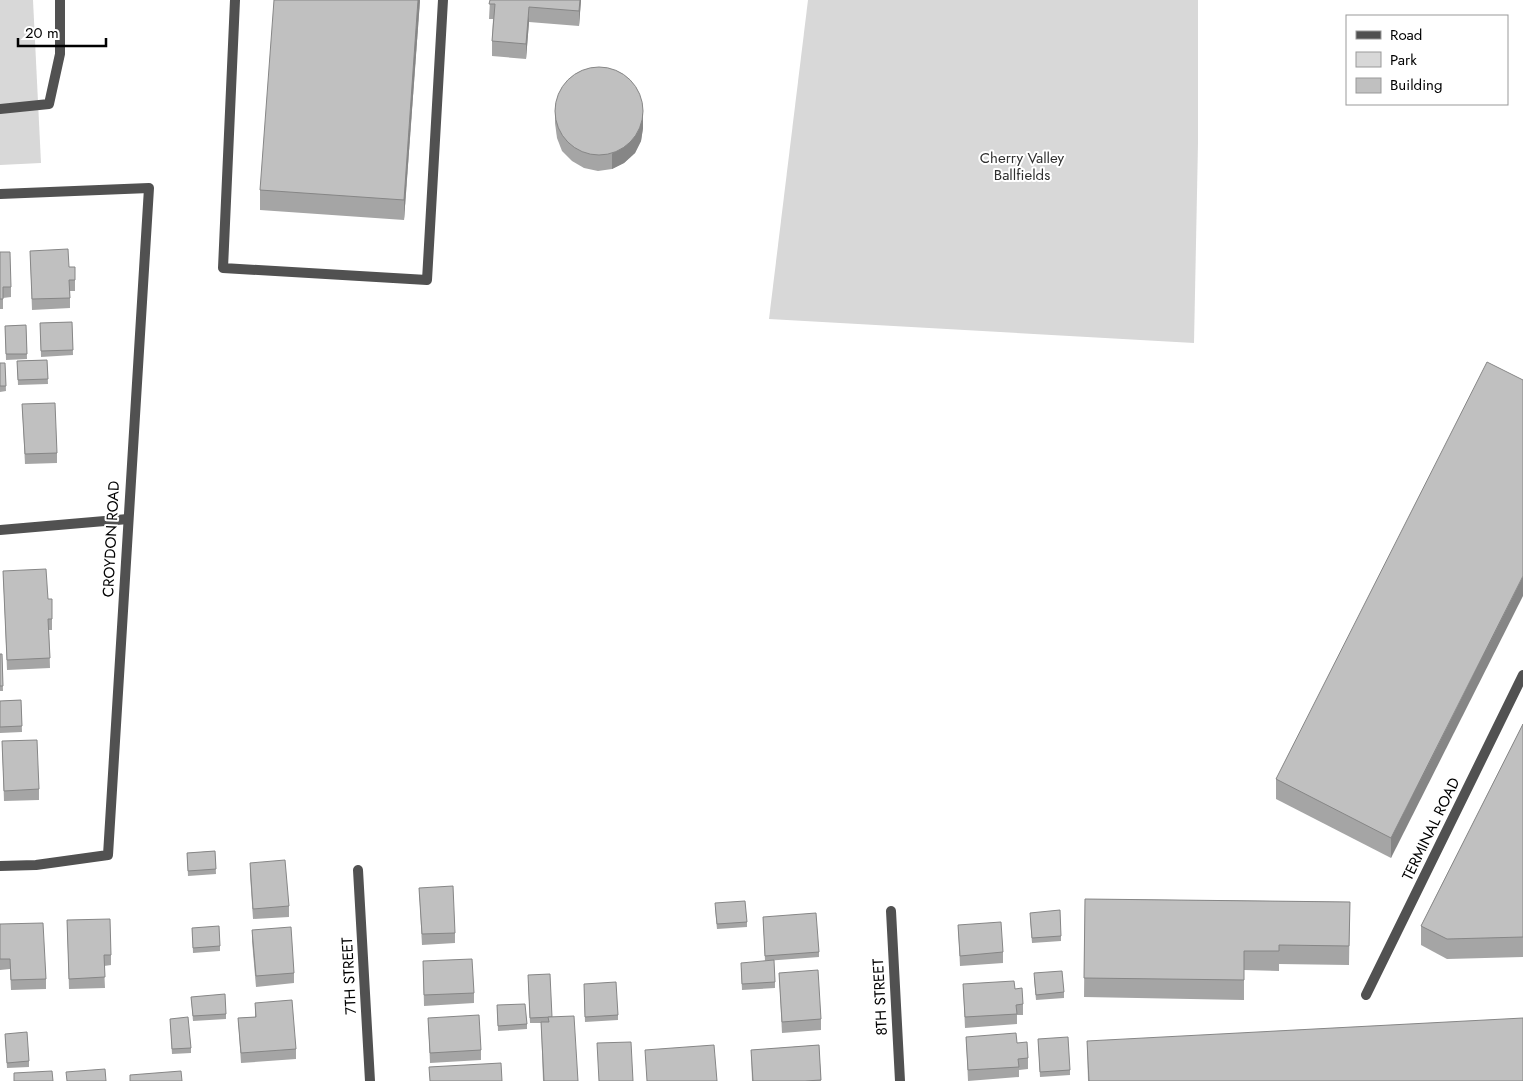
<svg xmlns="http://www.w3.org/2000/svg" width="1523" height="1081" viewBox="0 0 1523 1081" font-family="Jost,sans-serif">
	<rect width="100%" height="100%" fill="#fff"/>
	<!-- green -->
	<g fill="#d8d8d8">
		<polygon points="0,0 33,0 41,163 0,165"/>
		<polygon points="808,0 1198,0 1198,143 1194,343 769,319"/>
	</g>
	<g fill="none" stroke-linecap="round" stroke-linejoin="round">
		<!-- service -->
		<g stroke="#515151" stroke-width="10">
			<polyline points="235,0 223,268 427,280 443,0"/>
			<polyline points="0,109 49,104 60,54 60,0"/>
		</g>
		<!-- minor -->
		<g stroke="#515151" stroke-width="10">
			<polyline points="0,194 149,188 108,855 36,865 0,866"/>
			<polyline points="0,530 128,519"/>
			<polyline points="358,870 370,1081"/>
			<polyline points="891,911 900,1081"/>
			<polyline points="1366,995 1523,675"/>
		</g>
	</g>
	<!-- wall -->
	<g fill="#a5a5a5">
		<polygon points="420,0 404,220 260,210 260,190"/>
		<polygon points="490,0 581,0 579,26 529,22 526,59 492,56 492,41 493,19 489,19"/>
		<polygon points="555,108 643,128 641,141 635,153 624,163 612,169 598,171 584,168 572,161 562,151 557,138 555,123"/>
		<polygon points="30,251 69,267 75,267 75,291 70,291 70,308 32,310"/>
		<polygon points="0,252 11,287 11,297 3,298 3,309 0,309"/>
		<polygon points="72,322 73,355 41,357 40,323"/>
		<polygon points="26,325 27,359 6,360 5,326"/>
		<polygon points="47,360 48,384 18,385 17,361"/>
		<polygon points="0,363 5,363 6,391 0,392"/>
		<polygon points="1523,380 1391,858 1276,799 1276,779"/>
		<polygon points="22,404 57,453 57,463 25,464"/>
		<polygon points="3,571 48,599 52,619 52,630 49,630 50,668 7,670"/>
		<polygon points="0,654 2,654 3,691 0,691"/>
		<polygon points="21,700 22,732 0,733 0,701"/>
		<polygon points="1523,724 1523,957 1447,959 1421,945 1421,926"/>
		<polygon points="2,741 39,789 39,800 4,801"/>
		<polygon points="215,851 216,874 188,876 187,853"/>
		<polygon points="250,863 289,906 289,917 253,919 250,874"/>
		<polygon points="419,888 455,933 455,943 422,945"/>
		<polygon points="1085,899 1350,902 1349,965 1279,964 1279,971 1244,970 1244,1000 1084,997"/>
		<polygon points="715,908 747,922 747,927 717,929"/>
		<polygon points="763,917 819,952 819,957 765,961"/>
		<polygon points="1030,918 1061,936 1061,941 1032,943"/>
		<polygon points="67,920 111,955 111,965 104,966 105,988 69,989"/>
		<polygon points="0,924 46,979 46,989 11,990 10,969 0,970"/>
		<polygon points="958,925 1003,952 1003,963 960,966"/>
		<polygon points="192,928 220,946 220,951 193,953"/>
		<polygon points="252,930 294,973 294,983 256,987 252,941"/>
		<polygon points="423,961 474,993 474,1003 424,1006"/>
		<polygon points="741,968 775,982 775,988 742,990"/>
		<polygon points="779,973 821,1019 821,1030 782,1033"/>
		<polygon points="1034,978 1064,992 1064,998 1036,1000"/>
		<polygon points="528,980 552,1017 578,1081 543,1081 541,1023 530,1023"/>
		<polygon points="963,984 1015,989 1023,1004 1023,1015 1017,1015 1017,1024 965,1028"/>
		<polygon points="584,989 618,1015 618,1020 585,1022"/>
		<polygon points="191,997 226,1014 226,1019 193,1021"/>
		<polygon points="255,1003 296,1049 296,1059 241,1063 238,1018 255,1017"/>
		<polygon points="497,1005 527,1024 527,1029 498,1031"/>
		<polygon points="428,1018 481,1050 481,1060 430,1063"/>
		<polygon points="170,1019 191,1048 191,1053 172,1054"/>
		<polygon points="5,1034 29,1061 29,1067 7,1068"/>
		<polygon points="966,1037 1017,1043 1028,1058 1028,1069 1019,1070 1019,1077 968,1081"/>
		<polygon points="1038,1039 1070,1070 1070,1075 1040,1077"/>
		<polygon points="1087,1041 1523,1081 1088,1081"/>
		<polygon points="819,1045 821,1081 752,1081 751,1050"/>
	</g>
	<!-- shaded-wall -->
	<g fill="#868686">
		<polygon points="418,0 420,0 404,220 404,200"/>
		<polygon points="580,0 581,0 579,26 579,11"/>
		<polygon points="529,7 529,22 526,59 526,44"/>
		<polygon points="643,113 643,128 641,141 635,153 624,163 612,169 612,154"/>
		<polygon points="1523,576 1523,596 1391,858 1391,838"/>
	</g>
	<!-- building -->
	<g fill="#c0c0c0" stroke="#868686">
		<polygon points="274,0 418,0 404,200 260,190"/>
		<polygon points="490,0 580,0 579,11 529,7 526,44 492,41 495,4 489,4"/>
		<circle cx="599" cy="111" r="44"/>
		<polygon points="68,249 69,267 75,267 75,280 69,280 70,298 32,299 30,251"/>
		<polygon points="0,252 10,252 11,287 3,287 3,299 0,299"/>
		<polygon points="72,322 73,350 41,351 40,323"/>
		<polygon points="26,325 27,354 6,354 5,326"/>
		<polygon points="47,360 48,379 18,380 17,361"/>
		<polygon points="1487,362 1523,380 1523,576 1391,838 1276,779"/>
		<polygon points="0,363 5,363 6,386 0,386"/>
		<polygon points="55,403 57,453 25,454 22,404"/>
		<polygon points="46,569 48,599 52,599 52,619 48,619 50,658 7,660 3,571"/>
		<polygon points="0,654 2,654 3,686 0,686"/>
		<polygon points="21,700 22,726 0,727 0,701"/>
		<polygon points="1523,724 1523,937 1447,939 1421,926"/>
		<polygon points="37,740 39,789 4,791 2,741"/>
		<polygon points="215,851 216,869 188,871 187,853"/>
		<polygon points="285,860 289,906 253,909 250,863"/>
		<polygon points="453,886 455,933 422,934 419,888"/>
		<polygon points="1085,899 1350,902 1349,946 1279,945 1279,951 1244,951 1244,980 1084,978"/>
		<polygon points="745,901 747,922 717,924 715,903"/>
		<polygon points="1060,910 1061,936 1032,938 1030,913"/>
		<polygon points="816,913 819,952 765,956 763,917"/>
		<polygon points="110,919 111,955 104,955 105,977 69,979 67,920"/>
		<polygon points="1001,922 1003,952 960,956 958,925"/>
		<polygon points="43,923 46,979 11,980 10,959 0,959 0,924"/>
		<polygon points="219,926 220,946 193,948 192,928"/>
		<polygon points="291,927 294,973 256,976 252,930"/>
		<polygon points="472,959 474,993 424,995 423,961"/>
		<polygon points="774,960 775,982 742,984 741,963"/>
		<polygon points="818,970 821,1019 782,1022 779,973"/>
		<polygon points="1062,971 1064,992 1036,995 1034,973"/>
		<polygon points="550,974 552,1017 530,1018 528,975"/>
		<polygon points="1014,981 1015,989 1022,988 1023,1004 1016,1005 1017,1014 965,1017 963,984"/>
		<polygon points="616,982 618,1015 585,1017 584,984"/>
		<polygon points="225,994 226,1014 193,1016 191,997"/>
		<polygon points="292,1000 296,1049 241,1053 238,1018 256,1017 255,1003"/>
		<polygon points="525,1004 527,1024 498,1026 497,1005"/>
		<polygon points="479,1015 481,1050 430,1053 428,1018"/>
		<polygon points="574,1016 578,1081 544,1081 541,1022 549,1022 548,1017"/>
		<polygon points="188,1017 191,1048 172,1049 170,1019"/>
		<polygon points="1523,1018 1523,1081 1089,1081 1087,1041"/>
		<polygon points="27,1032 29,1061 7,1063 5,1034"/>
		<polygon points="1016,1033 1017,1043 1027,1042 1028,1058 1018,1059 1019,1067 968,1070 966,1037"/>
		<polygon points="1068,1037 1070,1070 1040,1072 1038,1039"/>
		<polygon points="631,1042 633,1081 599,1081 597,1043"/>
		<polygon points="714,1045 717,1081 647,1081 645,1050"/>
		<polygon points="819,1045 821,1080 805,1081 753,1081 751,1050"/>
		<polygon points="501,1063 502,1081 430,1081 429,1067"/>
		<polygon points="105,1069 106,1081 67,1081 66,1072"/>
		<polygon points="52,1071 53,1081 14,1081 14,1073"/>
		<polygon points="181,1071 182,1081 130,1081 130,1075"/>
	</g>
	<g text-anchor="middle" dominant-baseline="central" stroke-width="4" stroke-linejoin="round" paint-order="stroke">
		<!-- park labels -->
		<g font-size="15" fill="#2f2f2f" stroke="#fff">
			<text x="1022" y="158">Cherry Valley<tspan x="1022" dy="17">Ballfields</tspan></text>
		</g>
		<!-- street labels -->
		<g font-size="15" fill="#000" stroke="#fff">
			<text transform="translate(111 539) rotate(-87)">CROYDON ROAD</text>
			<text transform="translate(1431 829) rotate(-64)">TERMINAL ROAD</text>
			<text transform="translate(349 976) rotate(-93)">7TH STREET</text>
			<text transform="translate(880 997) rotate(-93)">8TH STREET</text>
		</g>
	</g>
	<!-- legend -->
	<rect x="1346" y="15" width="162" height="90" fill="#ffffff" stroke="#999999"/>
	<rect x="1356" y="31" width="25" height="8" fill="#515151" stroke="#999999"/>
	<text x="1390" y="40" font-size="15" fill="#000000">Road</text>
	<rect x="1356" y="52" width="25" height="15" fill="#d8d8d8" stroke="#999999"/>
	<text x="1390" y="65" font-size="15" fill="#000000">Park</text>
	<rect x="1356" y="78" width="25" height="15" fill="#c0c0c0" stroke="#999999"/>
	<text x="1390" y="90" font-size="15" fill="#000000">Building</text>
	<!-- scale -->
	<path d="M18 38v8h88v-8" fill="none" stroke="#000000" stroke-width="2.5"/>
	<text x="25" y="38" font-size="15" fill="#000000" stroke="#ffffff" stroke-width="4" paint-order="stroke">20 m</text>
</svg>
